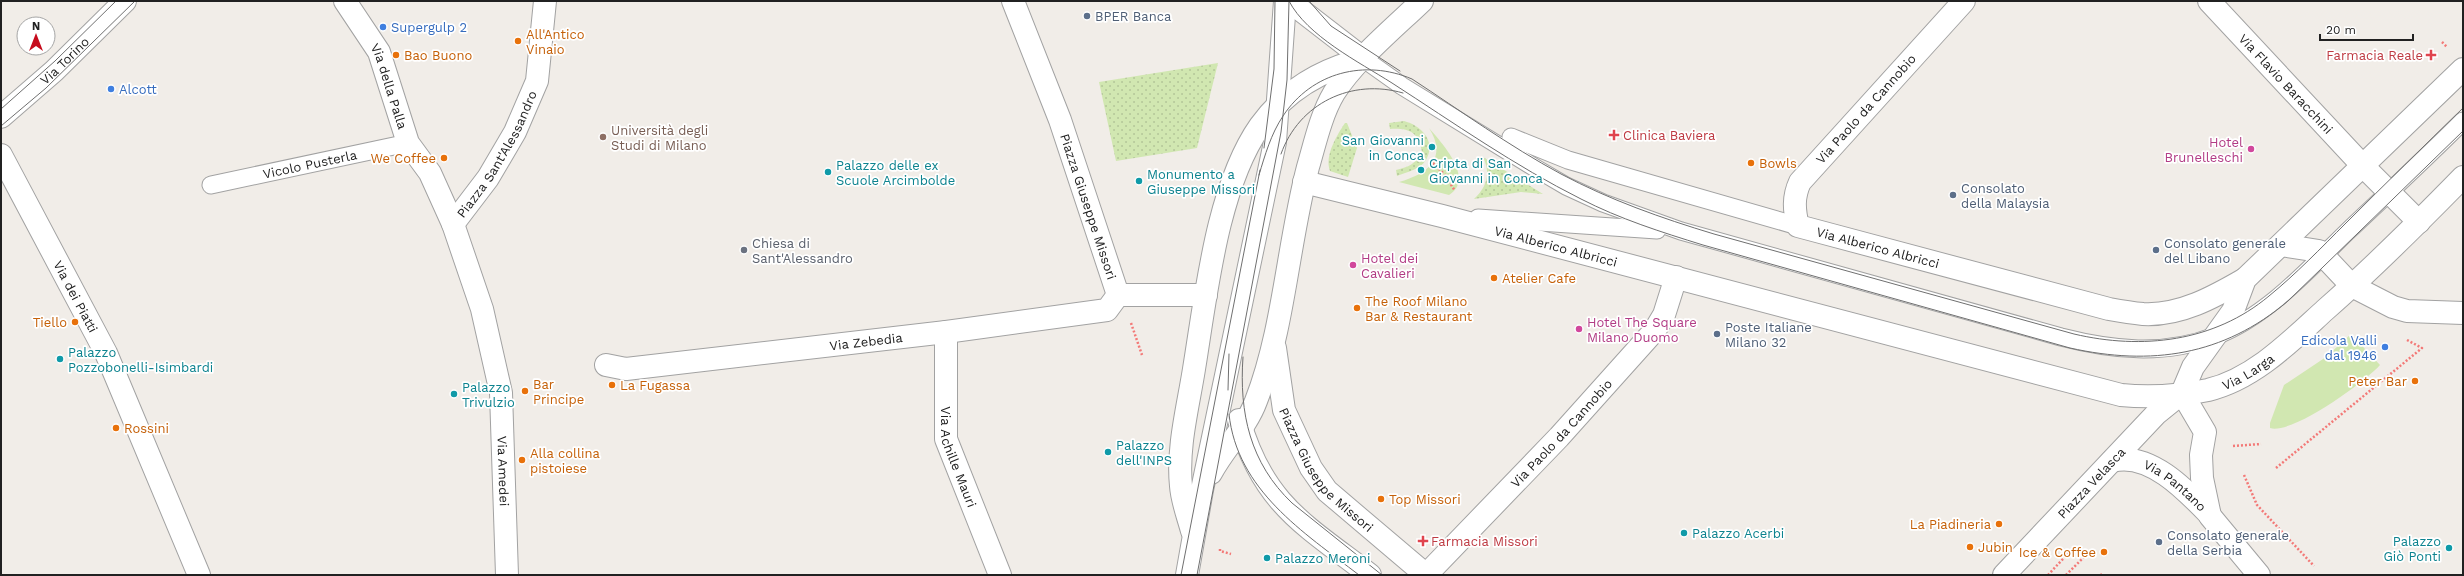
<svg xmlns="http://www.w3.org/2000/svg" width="2464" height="576" viewBox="0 0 2464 576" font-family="'Work Sans',sans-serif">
	<defs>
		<pattern id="grass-dots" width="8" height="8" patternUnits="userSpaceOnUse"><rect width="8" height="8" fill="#d1e7b1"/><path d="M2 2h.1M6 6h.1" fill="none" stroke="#b3c698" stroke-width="1.8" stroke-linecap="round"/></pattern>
	</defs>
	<rect width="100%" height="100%" fill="#f1ede8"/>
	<!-- grass -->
	<g fill="url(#grass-dots)">
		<polygon points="1218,63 1197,148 1116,161 1099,82"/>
		<path d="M 1404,121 C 1420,125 1436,140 1427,158 C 1422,169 1407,172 1397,176 L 1396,170 C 1409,167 1415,164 1422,152 C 1419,132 1409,128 1390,129 L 1389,123 Z"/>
		<path d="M 1345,123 L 1347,123 L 1357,148 L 1348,177 L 1330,171 C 1324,156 1337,135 1345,123 Z"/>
		<path d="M 1483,157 L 1543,194 L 1521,192 L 1474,199 C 1487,187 1491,173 1483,157 Z"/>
	</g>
	<!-- garden -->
	<g fill="#d1e7b1">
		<path d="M 1429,128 C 1441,142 1476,179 1449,195 L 1399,182 C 1428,174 1448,158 1429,128 Z"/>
		<path d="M 2351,334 L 2380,365 C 2365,382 2292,435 2270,428 L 2270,423 L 2284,385 L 2326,357 Z"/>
	</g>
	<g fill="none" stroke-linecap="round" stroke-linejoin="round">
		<!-- lane casing -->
		<g stroke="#a2a2a2" stroke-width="19">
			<g id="lane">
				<path d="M 1364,59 L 1402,86 L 1537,169 L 1566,186 L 1603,203 L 1681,231 L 2061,337 C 2112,350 2164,356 2215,336 C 2266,317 2309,269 2347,232 C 2386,195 2425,159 2463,121"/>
				<polyline points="1511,137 1568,160 1798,226"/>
				<path id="s1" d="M 211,185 L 408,143"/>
				<polyline points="1478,218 1657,230"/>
			</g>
		</g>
		<!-- street casing -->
		<g stroke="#a2a2a2" stroke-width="24">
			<g id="street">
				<path id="s2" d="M 345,1 L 379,52 L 408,143 L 430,173 L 453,224 L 482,309 L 501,393 L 507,575"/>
				<path id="s3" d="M 1013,1 L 1060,120 L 1118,295"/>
				<polyline points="1289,1 1364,59"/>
				<path id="s4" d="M 1964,1 L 1800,182 C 1793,197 1794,210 1798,226 L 2109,309 C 2120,311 2132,313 2143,314 C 2180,316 2214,297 2245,279"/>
				<path id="s5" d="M 2209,1 L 2363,166 L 2419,222"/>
				<path id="s6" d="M 1,117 L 54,71 L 125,1"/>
				<path id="s7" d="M 1,155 L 106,353 L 199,575"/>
				<path id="s8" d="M 1304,182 L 1442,216 L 2121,395 C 2150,398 2179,396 2208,390 C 2254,379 2291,341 2325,310 C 2373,268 2418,223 2463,177"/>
				<path id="s9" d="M 453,224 L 488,178 L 515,132 L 537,81 L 545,1"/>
				<polyline points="2281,245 2319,251 2352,286 2393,307 2407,311 2463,313"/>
				<polyline points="1118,295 1206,295"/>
				<path id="s10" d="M 946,332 L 946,439 L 1000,575"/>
				<path id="s11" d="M 1275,348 L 1284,410 L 1311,468 L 1327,491 L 1426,575"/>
				<path id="s12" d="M 606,365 L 626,369 L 946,332 L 1107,310 L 1118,295"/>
				<polyline points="2182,393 2205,432 2201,455 2202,478 2210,516 2259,575"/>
				<path d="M 1239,420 C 1263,504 1305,525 1370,575"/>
				<path id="s13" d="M 2112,461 C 2149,451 2186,490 2210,515"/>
				<path d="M 1211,473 C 1224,448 1246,428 1256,401 C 1284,329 1288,243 1308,167 C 1315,143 1321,115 1334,93 C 1354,61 1395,27 1422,1"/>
				<path d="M 1192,531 C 1188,516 1182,501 1181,486 C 1177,448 1188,407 1194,369 C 1206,296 1217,187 1260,126 C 1286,90 1322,69 1364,59"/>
				<polyline points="1187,575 1202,490 1275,142 1285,1"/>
				<path id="s14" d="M 1426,575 L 1559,437 L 1655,330 L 1664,315 L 1676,277"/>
				<path id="s15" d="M 2004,575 L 2156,414 L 2182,393 L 2193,367 L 2233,311 L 2245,279 L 2463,69"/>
			</g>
		</g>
		<!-- path -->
		<g stroke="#f37977" stroke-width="2.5" stroke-dasharray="2 2" stroke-linecap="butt">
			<polyline points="2442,42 2447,47"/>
			<polyline points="1433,163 1445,175 1455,191"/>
			<polyline points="1131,323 1142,355"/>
			<polyline points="2233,446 2261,444"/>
			<polyline points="2276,468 2422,348 2407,340"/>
			<polyline points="2244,475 2257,505 2314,566"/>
			<polyline points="1220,549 1220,551 1231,554"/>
			<polyline points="2048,575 2074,547"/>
			<polyline points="2066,575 2084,557"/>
			<polyline points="2101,575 2102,574"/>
		</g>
		<!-- lane -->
		<use href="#lane" stroke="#fff" stroke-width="17"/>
		<!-- street -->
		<use href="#street" stroke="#fff" stroke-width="22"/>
		<!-- tram -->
		<g stroke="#6f6f6f" stroke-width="1">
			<path d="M 1289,1 C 1307,36 1359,62 1392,83 C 1454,123 1515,166 1581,199 C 1620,219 1661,232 1703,245 L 2070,348 C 2151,366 2223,356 2288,301 L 2463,131"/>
			<polyline points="1309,1 1331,26 1400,71"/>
			<polyline points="1,109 55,61 116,1"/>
			<polyline points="1,126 46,88 135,1"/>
			<polyline points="1264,148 1274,69 1275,1"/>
			<path d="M 1281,154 C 1299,103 1352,78 1403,93"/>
			<path d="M 1259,175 C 1265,155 1271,134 1283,116 C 1312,72 1365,59 1412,79 C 1461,111 1509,146 1561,174 C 1610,200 1661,218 1714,234 L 2074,334 C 2142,350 2214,342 2269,296 C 2296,274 2321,248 2346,223 C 2385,184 2424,146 2463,108"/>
			<path d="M 1243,357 C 1239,413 1250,463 1292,503 L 1382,575"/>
			<polyline points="1228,390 1229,354"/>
			<path d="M 1229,414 C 1237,490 1303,532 1359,575"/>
			<polyline points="1181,575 1260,170"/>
			<polyline points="1197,575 1281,132 1287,80 1289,1"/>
		</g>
	</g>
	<!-- markers -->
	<g fill="#5c6f8a" stroke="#fff" stroke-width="1.5">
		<circle cx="1087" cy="16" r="4"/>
		<circle cx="1953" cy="195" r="4"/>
		<circle cx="2156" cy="250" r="4"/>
		<circle cx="1717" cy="334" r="4"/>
		<circle cx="2159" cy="542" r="4"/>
	</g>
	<g fill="#3f7fe0" stroke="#fff" stroke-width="1.5">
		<circle cx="383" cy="27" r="4"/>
		<circle cx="111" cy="89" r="4"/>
		<circle cx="2385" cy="347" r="4"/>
	</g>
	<g fill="#e8710a" stroke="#fff" stroke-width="1.5">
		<circle cx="518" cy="41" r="4"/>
		<circle cx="396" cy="55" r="4"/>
		<circle cx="444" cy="158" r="4"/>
		<circle cx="1751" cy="163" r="4"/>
		<circle cx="1494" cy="278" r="4"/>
		<circle cx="1357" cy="308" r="4"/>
		<circle cx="75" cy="322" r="4"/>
		<circle cx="2415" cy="381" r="4"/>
		<circle cx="612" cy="385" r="4"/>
		<circle cx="525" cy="391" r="4"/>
		<circle cx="116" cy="428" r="4"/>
		<circle cx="522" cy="460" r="4"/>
		<circle cx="1381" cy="499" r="4"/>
		<circle cx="1999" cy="524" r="4"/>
		<circle cx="1970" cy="547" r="4"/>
		<circle cx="2104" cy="552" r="4"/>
	</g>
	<g fill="#e0444e" stroke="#fff" stroke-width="1.5">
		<path d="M2429 49h4v4h4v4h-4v4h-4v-4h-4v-4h4z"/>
		<path d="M1612 129h4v4h4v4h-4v4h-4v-4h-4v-4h4z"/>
		<path d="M1421 535h4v4h4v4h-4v4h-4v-4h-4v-4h4z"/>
	</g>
	<circle fill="#8d6e63" stroke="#fff" stroke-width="1.5" cx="603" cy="137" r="4"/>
	<g fill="#0f9aa8" stroke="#fff" stroke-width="1.5">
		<circle cx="1432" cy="147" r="4"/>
		<circle cx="1421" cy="170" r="4"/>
		<circle cx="828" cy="172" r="4"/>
		<circle cx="1139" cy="181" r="4"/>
		<circle cx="60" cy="359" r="4"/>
		<circle cx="454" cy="394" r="4"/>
		<circle cx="1108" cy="452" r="4"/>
		<circle cx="1684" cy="533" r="4"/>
		<circle cx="2449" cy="548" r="4"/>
		<circle cx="1267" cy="558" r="4"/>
	</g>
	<g fill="#d1479c" stroke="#fff" stroke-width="1.5">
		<circle cx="2251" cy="149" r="4"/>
		<circle cx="1353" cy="265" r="4"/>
		<circle cx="1579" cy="329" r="4"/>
	</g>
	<circle fill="#6b7280" stroke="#fff" stroke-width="1.5" cx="744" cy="250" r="4"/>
	<g text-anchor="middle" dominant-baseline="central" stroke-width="3.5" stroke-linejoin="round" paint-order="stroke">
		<!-- service labels -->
		<g font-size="13" fill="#4e5e75" stroke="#fff" text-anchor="start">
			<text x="1095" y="16">BPER Banca</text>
			<text x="1961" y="188">Consolato<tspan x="1961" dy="15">della Malaysia</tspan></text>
			<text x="2164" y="243">Consolato generale<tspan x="2164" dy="15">del Libano</tspan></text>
			<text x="1725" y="327">Poste Italiane<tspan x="1725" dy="15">Milano 32</tspan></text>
			<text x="2167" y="535">Consolato generale<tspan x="2167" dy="15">della Serbia</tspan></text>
		</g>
		<!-- shop labels -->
		<g font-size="13" fill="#366cbe" stroke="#fff" text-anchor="start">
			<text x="391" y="27">Supergulp 2</text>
			<text x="119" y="89">Alcott</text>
			<text x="2377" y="340" text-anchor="end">Edicola Valli<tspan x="2377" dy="15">dal 1946</tspan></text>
		</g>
		<!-- food labels -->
		<g font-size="13" fill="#c56008" stroke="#fff" text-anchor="start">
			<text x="526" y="34">All'Antico<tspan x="526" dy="15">Vinaio</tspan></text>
			<text x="404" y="55">Bao Buono</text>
			<text x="436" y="158" text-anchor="end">We Coffee</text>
			<text x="1759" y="163">Bowls</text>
			<text x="1502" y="278">Atelier Cafe</text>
			<text x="1365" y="301">The Roof Milano<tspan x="1365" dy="15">Bar &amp; Restaurant</tspan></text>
			<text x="67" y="322" text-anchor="end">Tiello</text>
			<text x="2407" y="381" text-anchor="end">Peter Bar</text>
			<text x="533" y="384">Bar<tspan x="533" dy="15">Principe</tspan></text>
			<text x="620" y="385">La Fugassa</text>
			<text x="124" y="428">Rossini</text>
			<text x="530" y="453">Alla collina<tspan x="530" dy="15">pistoiese</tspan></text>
			<text x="1389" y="499">Top Missori</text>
			<text x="1991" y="524" text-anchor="end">La Piadineria</text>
			<text x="1978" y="547">Jubin</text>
			<text x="2096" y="552" text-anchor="end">Ice &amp; Coffee</text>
		</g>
		<!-- health labels -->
		<g font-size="13" fill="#be3a42" stroke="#fff" text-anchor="start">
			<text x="2423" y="55" text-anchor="end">Farmacia Reale</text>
			<text x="1623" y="135">Clinica Baviera</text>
			<text x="1431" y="541">Farmacia Missori</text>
		</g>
		<!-- street labels -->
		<g font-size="13" fill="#212121" stroke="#fff">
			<text stroke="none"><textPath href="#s6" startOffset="85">Via Torino</textPath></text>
			<text stroke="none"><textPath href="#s5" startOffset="113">Via Flavio Baracchini</textPath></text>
			<text stroke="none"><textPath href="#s2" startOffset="97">Via della Palla</textPath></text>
			<text transform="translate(1866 109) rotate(-48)">Via Paolo da Cannobio</text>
			<text stroke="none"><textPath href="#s9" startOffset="83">Piazza Sant'Alessandro</textPath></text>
			<text stroke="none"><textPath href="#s1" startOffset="101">Vicolo Pusterla</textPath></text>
			<text stroke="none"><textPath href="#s3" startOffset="219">Piazza Giuseppe Missori</textPath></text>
			<text stroke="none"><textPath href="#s8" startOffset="260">Via Alberico Albricci</textPath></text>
			<text stroke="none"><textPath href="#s4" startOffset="372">Via Alberico Albricci</textPath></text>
			<text stroke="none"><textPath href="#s7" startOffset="160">Via dei Piatti</textPath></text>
			<text stroke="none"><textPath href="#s12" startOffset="262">Via Zebedia</textPath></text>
			<text stroke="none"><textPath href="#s8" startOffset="976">Via Larga</textPath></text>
			<text stroke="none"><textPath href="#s14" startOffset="196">Via Paolo da Cannobio</textPath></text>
			<text stroke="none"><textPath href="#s10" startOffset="127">Via Achille Mauri</textPath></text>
			<text stroke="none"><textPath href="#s11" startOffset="137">Piazza Giuseppe Missori</textPath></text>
			<text stroke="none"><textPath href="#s2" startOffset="504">Via Amedei</textPath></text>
			<text stroke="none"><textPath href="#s15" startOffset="127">Piazza Velasca</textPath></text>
			<text stroke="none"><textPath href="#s13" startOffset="71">Via Pantano</textPath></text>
		</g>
		<!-- education labels -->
		<g font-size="13" fill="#785e54" stroke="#fff" text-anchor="start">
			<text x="611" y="130">Università degli<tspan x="611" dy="15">Studi di Milano</tspan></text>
		</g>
		<!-- culture labels -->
		<g font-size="13" fill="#0d838f" stroke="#fff" text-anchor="start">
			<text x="1424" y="140" text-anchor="end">San Giovanni<tspan x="1424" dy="15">in Conca</tspan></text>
			<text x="1429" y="163">Cripta di San<tspan x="1429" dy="15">Giovanni in Conca</tspan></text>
			<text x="836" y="165">Palazzo delle ex<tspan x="836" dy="15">Scuole Arcimbolde</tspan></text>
			<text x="1147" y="174">Monumento a<tspan x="1147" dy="15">Giuseppe Missori</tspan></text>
			<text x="68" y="352">Palazzo<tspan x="68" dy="15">Pozzobonelli-Isimbardi</tspan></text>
			<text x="462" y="387">Palazzo<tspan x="462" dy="15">Trivulzio</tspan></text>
			<text x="1116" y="445">Palazzo<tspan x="1116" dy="15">dell'INPS</tspan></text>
			<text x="1692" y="533">Palazzo Acerbi</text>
			<text x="2441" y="541" text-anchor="end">Palazzo<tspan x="2441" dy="15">Giò Ponti</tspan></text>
			<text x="1275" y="558">Palazzo Meroni</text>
		</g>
		<!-- hotel labels -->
		<g font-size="13" fill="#b23c85" stroke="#fff" text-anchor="start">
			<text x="2243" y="142" text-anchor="end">Hotel<tspan x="2243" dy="15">Brunelleschi</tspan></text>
			<text x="1361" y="258">Hotel dei<tspan x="1361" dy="15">Cavalieri</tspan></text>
			<text x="1587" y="322">Hotel The Square<tspan x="1587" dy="15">Milano Duomo</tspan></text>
		</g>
		<!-- worship labels -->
		<g font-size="13" fill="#5b616d" stroke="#fff" text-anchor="start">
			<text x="752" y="243">Chiesa di<tspan x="752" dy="15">Sant'Alessandro</tspan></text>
		</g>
	</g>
	<!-- border -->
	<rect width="2464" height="576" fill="none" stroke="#212121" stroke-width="4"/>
	<!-- north arrow -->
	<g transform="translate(36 36)"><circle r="19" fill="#ffffff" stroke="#a6a6a6"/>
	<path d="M0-3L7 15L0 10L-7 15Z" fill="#c60b1c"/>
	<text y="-6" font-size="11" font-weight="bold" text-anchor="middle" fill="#212121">N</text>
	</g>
	<!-- scale -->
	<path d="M2320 34v6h93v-6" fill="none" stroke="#212121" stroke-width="2"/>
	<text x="2326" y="34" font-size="12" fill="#212121" stroke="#ffffff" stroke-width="3" paint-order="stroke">20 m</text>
</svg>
